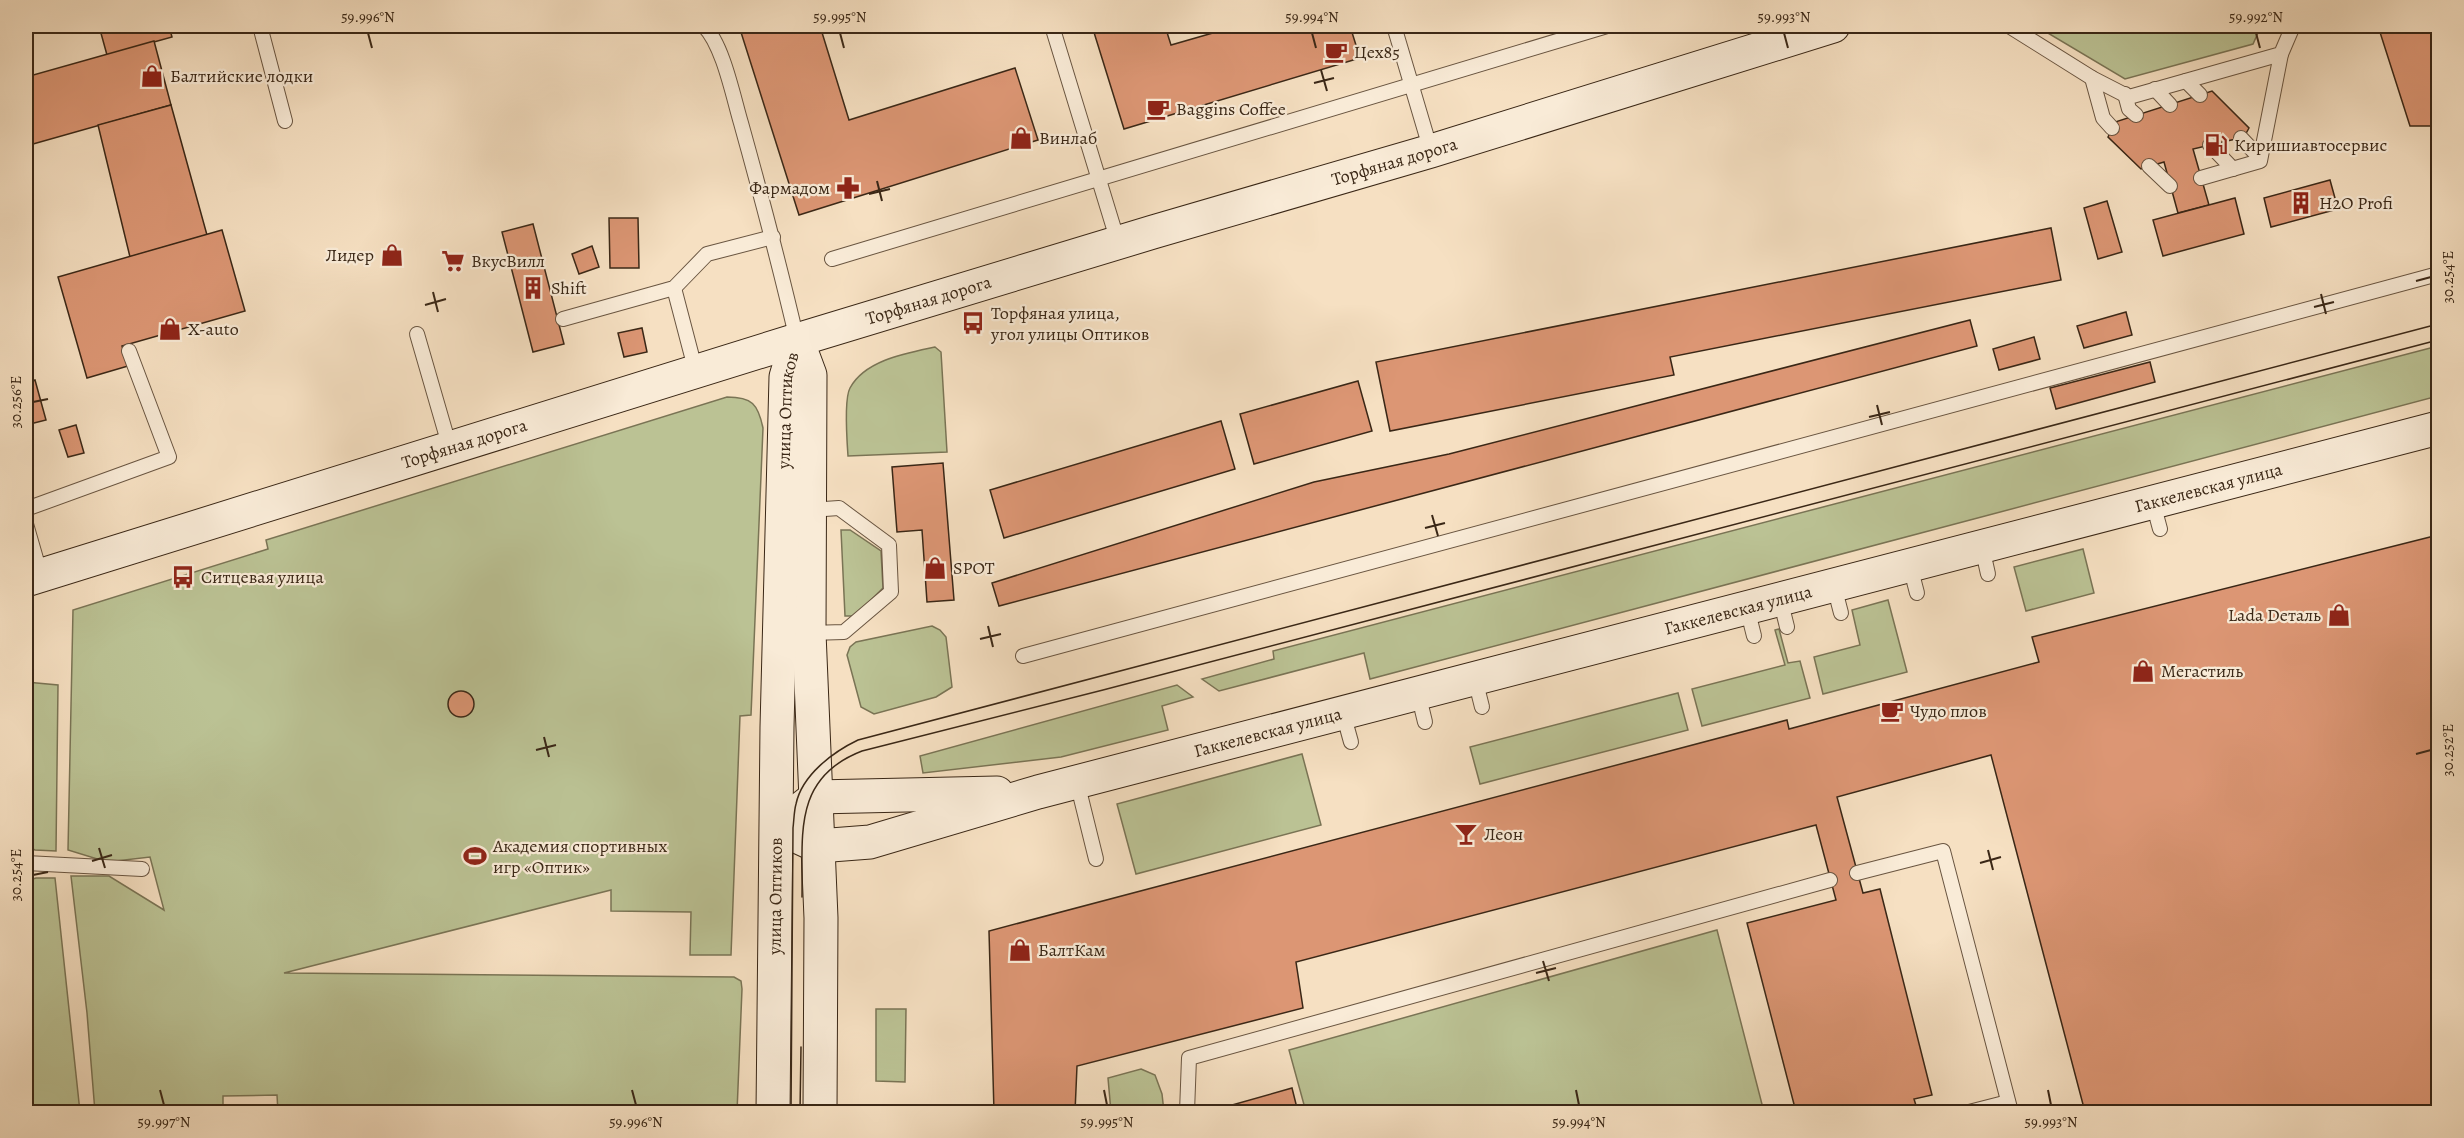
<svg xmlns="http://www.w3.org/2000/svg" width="2464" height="1138" viewBox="0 0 2464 1138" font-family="Alegreya,serif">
	<rect width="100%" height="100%" fill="#f6e0c2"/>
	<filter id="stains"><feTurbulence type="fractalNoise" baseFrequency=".00333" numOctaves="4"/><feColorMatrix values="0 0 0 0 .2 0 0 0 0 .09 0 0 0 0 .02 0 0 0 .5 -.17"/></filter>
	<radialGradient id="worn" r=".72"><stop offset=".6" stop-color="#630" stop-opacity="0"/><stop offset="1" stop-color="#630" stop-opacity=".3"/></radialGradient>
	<!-- green -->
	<g fill="#bbc294" stroke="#7a7455" stroke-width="1.5">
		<polygon points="2036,26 2261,26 2253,44 2125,79"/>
		<polygon points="2438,346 2438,396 1370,679 1364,653 1219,691 1202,679 1274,659 1273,651"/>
		<path d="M 935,347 L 941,352 L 947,452 L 848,456 C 847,442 844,399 850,388 C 865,360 907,353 935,347 Z"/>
		<path d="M 727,397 C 752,397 758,404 763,428 L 751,715 L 740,716 L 731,955 L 690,955 L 691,912 L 611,911 L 611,890 L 284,973 L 734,977 L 741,981 L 742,989 L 737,1112 L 278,1112 L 277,1095 L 223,1096 L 223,1112 L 95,1112 L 87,1013 L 71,876 L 109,876 L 164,910 L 150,857 L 107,862 L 68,850 L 73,610 L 268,549 L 266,540 Z"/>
		<polygon points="841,530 850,530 881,551 883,588 855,616 845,616"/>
		<polygon points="2083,549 2094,593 2026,611 2014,567"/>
		<polygon points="1888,600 1907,672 1823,694 1814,657 1860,645 1852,610"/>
		<polygon points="932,626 940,630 946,637 952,687 936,697 874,714 861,707 847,655 850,647 856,642"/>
		<polygon points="1779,629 1788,663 1800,661 1810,698 1702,726 1692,689 1785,665 1775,630"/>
		<polygon points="26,682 58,685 56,851 35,850 26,846"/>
		<polygon points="1177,685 1193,697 1162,706 1168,730 1061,757 923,773 920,756"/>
		<polygon points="1678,693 1688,730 1480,784 1470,747"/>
		<polygon points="1302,754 1321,825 1136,874 1117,804"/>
		<polygon points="36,878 55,878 80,1112 26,1112 26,881"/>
		<polygon points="1717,930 1764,1112 1306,1112 1289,1050"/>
		<polygon points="876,1009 906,1009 905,1082 876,1081"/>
		<polygon points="1141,1069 1155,1075 1162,1094 1164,1112 1111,1112 1108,1078"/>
	</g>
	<!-- building -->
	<g fill="#dc9674" stroke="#3a2716" stroke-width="1.5">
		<polygon points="99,26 169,26 172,37 107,55"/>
		<polygon points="739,26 820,26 849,120 1015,68 1038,140 799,215"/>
		<polygon points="1092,26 1165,26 1171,45 1237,26 1350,26 1360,58 1124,129"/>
		<polygon points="2378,26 2438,26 2438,126 2410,126"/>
		<polygon points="154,41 171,105 26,146 26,77"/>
		<polygon points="2212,91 2249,128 2244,137 2193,149 2209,205 2178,213 2164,162 2141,169 2108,137 2115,122"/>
		<polygon points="171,105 207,235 130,257 98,125"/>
		<polygon points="2330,180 2338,209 2271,227 2264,198"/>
		<polygon points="2235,198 2244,234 2163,256 2153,220"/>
		<polygon points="2107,201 2122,252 2098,259 2084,208"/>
		<polygon points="609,218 638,218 639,268 610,268"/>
		<polygon points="533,224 564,344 533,352 502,232"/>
		<polygon points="2051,228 2061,280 1670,357 1674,375 1390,431 1376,362"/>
		<polygon points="222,230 245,311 122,346 128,366 87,378 58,277"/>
		<polygon points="592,246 599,267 579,274 572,254"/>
		<polygon points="2126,312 2132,335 2084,348 2077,326"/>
		<polygon points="1970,320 1977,346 999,606 992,583 1314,482 1449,454"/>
		<polygon points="642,328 647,352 624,357 618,333"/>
		<polygon points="2034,337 2040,359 1999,370 1993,349"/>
		<polygon points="26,347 30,371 26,372"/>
		<polygon points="2150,362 2155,382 2056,409 2050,388"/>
		<polygon points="35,380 46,420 26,425 26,383"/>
		<polygon points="1358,381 1372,431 1254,464 1240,414"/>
		<polygon points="1221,421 1235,469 1004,538 990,490"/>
		<polygon points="76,425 84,453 68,457 59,430"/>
		<polygon points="943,463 954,600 927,602 922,530 897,532 892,467"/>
		<polygon points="2438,535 2438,1112 2085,1112 1991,755 1837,797 1863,893 1880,889 1932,1095 1914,1099 1918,1112 1890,1112 1888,1106 1865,1112 1796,1112 1747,923 1836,900 1816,825 1296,962 1303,1008 1077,1066 1075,1112 994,1112 989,931 1787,720 1789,729 2039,662 2032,637"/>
		<circle cx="461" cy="704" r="13"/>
		<polygon points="1292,1088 1298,1112 1234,1112 1232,1105"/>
	</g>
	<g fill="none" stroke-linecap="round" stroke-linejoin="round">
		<!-- lane casing -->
		<g stroke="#695541" stroke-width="16">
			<g id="lane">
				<polyline points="260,26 285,121"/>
				<path d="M 704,26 C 723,45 733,96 741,123 C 761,195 780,267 797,340"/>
				<polyline points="1052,26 1118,242"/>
				<polyline points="1394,26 1431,151"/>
				<polyline points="2009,26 2092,78 2129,97 2281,54 2293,26"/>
				<polyline points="2092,78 2103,118 2112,128"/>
				<polyline points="2186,81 2200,95"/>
				<polyline points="2155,89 2170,105"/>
				<polyline points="2125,94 2129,109 2136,115"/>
				<polyline points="2241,138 2260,158"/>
				<polyline points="2210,145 2233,169"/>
				<polyline points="2149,166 2170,186"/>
				<polyline points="2201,178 2260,161 2281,54"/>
				<polyline points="832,259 1607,26"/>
				<polyline points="674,288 696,372"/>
				<polyline points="563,319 674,288 707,254 773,237"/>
				<polyline points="417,334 450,448"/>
				<polyline points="2153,503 2160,529"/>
				<polyline points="26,509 169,457 129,351"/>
				<polyline points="26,524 41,576"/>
				<polyline points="1982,547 1988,574"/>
				<polyline points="1910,566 1917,593"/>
				<polyline points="1834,586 1841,613"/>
				<polyline points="1780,599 1787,627"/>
				<polyline points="1747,608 1754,636"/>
				<polyline points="809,633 844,632 891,592 889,545 839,508 810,510"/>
				<polyline points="1023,656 2438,274"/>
				<polyline points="1475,679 1482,707"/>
				<polyline points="1418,693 1425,722"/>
				<polyline points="1343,713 1351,742"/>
				<polyline points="1077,782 1096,859"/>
				<polyline points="26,863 142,869"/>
				<polyline points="1857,873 1943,851 2011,1112"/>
				<polyline points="1187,1112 1189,1058 1830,880"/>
				<polyline points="1969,1112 2008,1102"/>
			</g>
		</g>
		<!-- secondary casing -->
		<g stroke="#3a2716" stroke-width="35">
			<g id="secondary">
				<polyline points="797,340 810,375 809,633 821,918 820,1112"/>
				<path id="s1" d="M 26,580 L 797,340 L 1153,232 L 1431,151 L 1833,26"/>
				<polyline points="798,811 816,797 997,793"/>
				<path id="s2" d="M 777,827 L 818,846 L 870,842 L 1038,792 L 2438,428"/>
				<path id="s3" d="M 773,1112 L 777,727 L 786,377 L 797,340"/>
			</g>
		</g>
		<!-- lane -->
		<use href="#lane" stroke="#f9ebd7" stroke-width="14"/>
		<!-- secondary -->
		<use href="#secondary" stroke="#f9ebd7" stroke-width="33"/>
		<!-- tram -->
		<g stroke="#3a2716" stroke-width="1.5">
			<path d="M 802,897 C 803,835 792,778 862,751 L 1103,690 L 2438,340"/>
			<path d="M 791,1112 L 793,828 C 794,820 794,811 796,804 C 802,775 833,752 858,740 L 2438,324"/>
			<polyline points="800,1112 801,1047"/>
		</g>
	</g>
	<!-- ticks -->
	<path fill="none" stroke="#3a2716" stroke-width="2" d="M 368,33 L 372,48M 840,33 L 844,48M 1312,33 L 1316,48M 1784,33 L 1788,48M 2256,33 L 2260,48M 1321,70 L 1327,91M 1314,83 L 1334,78M 877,181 L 882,201M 869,194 L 890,189M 2416,281 L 2431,277M 433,292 L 438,312M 2321,294 L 2326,314M 425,305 L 446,299M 2314,307 L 2334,302M 33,402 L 48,399M 1877,405 L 1882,425M 1869,417 L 1890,412M 1432,515 L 1438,536M 1425,528 L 1445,523M 988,626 L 993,647M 980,639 L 1001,634M 544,737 L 549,757M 536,750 L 556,745M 2416,754 L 2431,750M 99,848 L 105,868M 1988,850 L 1993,870M 92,861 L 112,855M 1980,863 L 2001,857M 33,875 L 48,872M 1543,961 L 1549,981M 1536,973 L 1556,968M 160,1090 L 164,1105M 632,1090 L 636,1105M 1104,1090 L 1107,1105M 1576,1090 L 1579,1105M 2048,1090 L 2051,1105"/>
	<!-- icons -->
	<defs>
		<g id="cafe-bare" transform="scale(1.8)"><path d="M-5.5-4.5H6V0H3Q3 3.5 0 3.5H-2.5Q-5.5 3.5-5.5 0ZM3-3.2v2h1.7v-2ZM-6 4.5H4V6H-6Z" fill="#8f2418" stroke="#f9ebd7" stroke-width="2.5" paint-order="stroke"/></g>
		<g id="shop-bare" transform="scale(1.8)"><path d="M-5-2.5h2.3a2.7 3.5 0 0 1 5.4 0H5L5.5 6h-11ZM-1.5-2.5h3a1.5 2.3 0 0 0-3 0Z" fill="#8f2418" stroke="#f9ebd7" stroke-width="2.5" paint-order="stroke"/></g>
		<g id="fuel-bare" transform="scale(1.8)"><path d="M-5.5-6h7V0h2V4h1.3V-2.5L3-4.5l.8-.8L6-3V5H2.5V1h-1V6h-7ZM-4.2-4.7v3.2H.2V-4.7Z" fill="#8f2418" stroke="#f9ebd7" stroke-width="2.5" paint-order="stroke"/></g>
		<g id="pharmacy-bare" transform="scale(1.8)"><path d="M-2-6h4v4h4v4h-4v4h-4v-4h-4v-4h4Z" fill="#8f2418" stroke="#f9ebd7" stroke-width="2.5" paint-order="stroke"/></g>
		<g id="building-bare" transform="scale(1.8)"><path d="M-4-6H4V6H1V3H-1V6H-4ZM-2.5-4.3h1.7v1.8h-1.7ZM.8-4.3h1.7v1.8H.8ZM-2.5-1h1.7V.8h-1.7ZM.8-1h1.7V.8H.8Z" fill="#8f2418" stroke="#f9ebd7" stroke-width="2.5" paint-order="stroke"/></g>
		<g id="supermarket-bare" transform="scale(1.8)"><path d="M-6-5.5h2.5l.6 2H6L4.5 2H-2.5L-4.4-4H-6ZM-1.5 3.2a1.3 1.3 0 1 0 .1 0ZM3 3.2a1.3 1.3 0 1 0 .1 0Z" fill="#8f2418" stroke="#f9ebd7" stroke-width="2.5" paint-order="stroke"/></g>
		<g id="bus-bare" transform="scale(1.8)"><path d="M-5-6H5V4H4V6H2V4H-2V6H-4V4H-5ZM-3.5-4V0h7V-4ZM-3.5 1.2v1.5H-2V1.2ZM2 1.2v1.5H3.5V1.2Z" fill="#8f2418" stroke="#f9ebd7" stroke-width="2.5" paint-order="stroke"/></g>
		<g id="bar-bare" transform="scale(1.8)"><path d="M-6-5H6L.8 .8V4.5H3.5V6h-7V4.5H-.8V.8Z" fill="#8f2418" stroke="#f9ebd7" stroke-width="2.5" paint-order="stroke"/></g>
		<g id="stadium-bare" transform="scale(1.8)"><path d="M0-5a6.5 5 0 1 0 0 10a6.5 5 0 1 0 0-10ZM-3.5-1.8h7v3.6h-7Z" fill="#8f2418" stroke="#f9ebd7" stroke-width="2.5" paint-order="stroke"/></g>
	</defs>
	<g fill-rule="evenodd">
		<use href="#cafe-bare" x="1336" y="52"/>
		<use href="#shop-bare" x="152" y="76"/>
		<use href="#cafe-bare" x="1158" y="109"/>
		<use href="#shop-bare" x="1021" y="138"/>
		<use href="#fuel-bare" x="2216" y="145"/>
		<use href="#pharmacy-bare" x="848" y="188"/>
		<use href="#building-bare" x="2301" y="203"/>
		<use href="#shop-bare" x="392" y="255"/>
		<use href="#supermarket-bare" x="453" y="261"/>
		<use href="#building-bare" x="533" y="288"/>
		<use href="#bus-bare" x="973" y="323"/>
		<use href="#shop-bare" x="170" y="329"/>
		<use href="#shop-bare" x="935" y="568"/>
		<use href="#bus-bare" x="183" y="577"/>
		<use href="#shop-bare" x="2339" y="615"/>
		<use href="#shop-bare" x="2143" y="671"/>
		<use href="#cafe-bare" x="1892" y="711"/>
		<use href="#bar-bare" x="1466" y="834"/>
		<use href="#stadium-bare" x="475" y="856"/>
		<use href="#shop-bare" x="1020" y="950"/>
	</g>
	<g text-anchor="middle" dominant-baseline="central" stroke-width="4.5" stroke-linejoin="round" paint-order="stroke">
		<!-- poi labels -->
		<g font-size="18" fill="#3a2716" stroke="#f9ebd7" text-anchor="start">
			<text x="1354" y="52">Цех85</text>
			<text x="170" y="76">Балтийские лодки</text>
			<text x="1176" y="109">Baggins Coffee</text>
			<text x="1039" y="138">Винлаб</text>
			<text x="2234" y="145">Киришиавтосервис</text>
			<text x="830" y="188" text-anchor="end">Фармадом</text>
			<text x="2319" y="203">H2O Profi</text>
			<text x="374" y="255" text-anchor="end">Лидер</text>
			<text x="471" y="261">ВкусВилл</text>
			<text x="551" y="288">Shift</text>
			<text x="991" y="313">Торфяная улица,<tspan x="991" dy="21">угол улицы Оптиков</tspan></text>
			<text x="188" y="329">X-auto</text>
			<text x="953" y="568">SPOT</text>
			<text x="201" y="577">Ситцевая улица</text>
			<text x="2321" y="615" text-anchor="end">Lada Dеталь</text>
			<text x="2161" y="671">Мегастиль</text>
			<text x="1910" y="711">Чудо плов</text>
			<text x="1484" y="834">Леон</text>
			<text x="493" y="846">Академия спортивных<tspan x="493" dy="21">игр «Оптик»</tspan></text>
			<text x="1038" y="950">БалтКам</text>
		</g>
		<!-- street labels -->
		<g font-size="18" fill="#3a2716" stroke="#f9ebd7">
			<text stroke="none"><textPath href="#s1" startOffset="1431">Торфяная дорога</textPath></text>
			<text stroke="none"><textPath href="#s1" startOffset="945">Торфяная дорога</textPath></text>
			<text stroke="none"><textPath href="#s3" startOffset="702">улица Оптиков</textPath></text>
			<text stroke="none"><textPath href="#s1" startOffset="459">Торфяная дорога</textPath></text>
			<text stroke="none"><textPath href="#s2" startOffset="1482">Гаккелевская улица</textPath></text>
			<text stroke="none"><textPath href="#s2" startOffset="996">Гаккелевская улица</textPath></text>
			<text stroke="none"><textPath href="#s2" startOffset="510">Гаккелевская улица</textPath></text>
			<text stroke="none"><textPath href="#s3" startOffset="216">улица Оптиков</textPath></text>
		</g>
	</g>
	<!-- margin -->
	<rect width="2464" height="1138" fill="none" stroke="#f6e0c2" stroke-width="66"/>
	<rect x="33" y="33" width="2398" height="1072" fill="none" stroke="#3a2716" stroke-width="2"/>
	<g font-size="15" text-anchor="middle" fill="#3a2716">
		<text x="368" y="22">59.996°N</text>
		<text x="840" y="22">59.995°N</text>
		<text x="1312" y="22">59.994°N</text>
		<text x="1784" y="22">59.993°N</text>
		<text x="2256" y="22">59.992°N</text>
		<text transform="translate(2448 277) rotate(-90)" y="5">30.254°E</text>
		<text transform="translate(16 402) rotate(-90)" y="5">30.256°E</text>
		<text transform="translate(2448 750) rotate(-90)" y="5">30.252°E</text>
		<text transform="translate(16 875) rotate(-90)" y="5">30.254°E</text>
		<text x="164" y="1127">59.997°N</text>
		<text x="636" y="1127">59.996°N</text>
		<text x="1107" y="1127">59.995°N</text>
		<text x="1579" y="1127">59.994°N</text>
		<text x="2051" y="1127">59.993°N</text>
	</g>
	<rect width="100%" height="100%" filter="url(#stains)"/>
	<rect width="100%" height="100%" fill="url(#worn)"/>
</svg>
